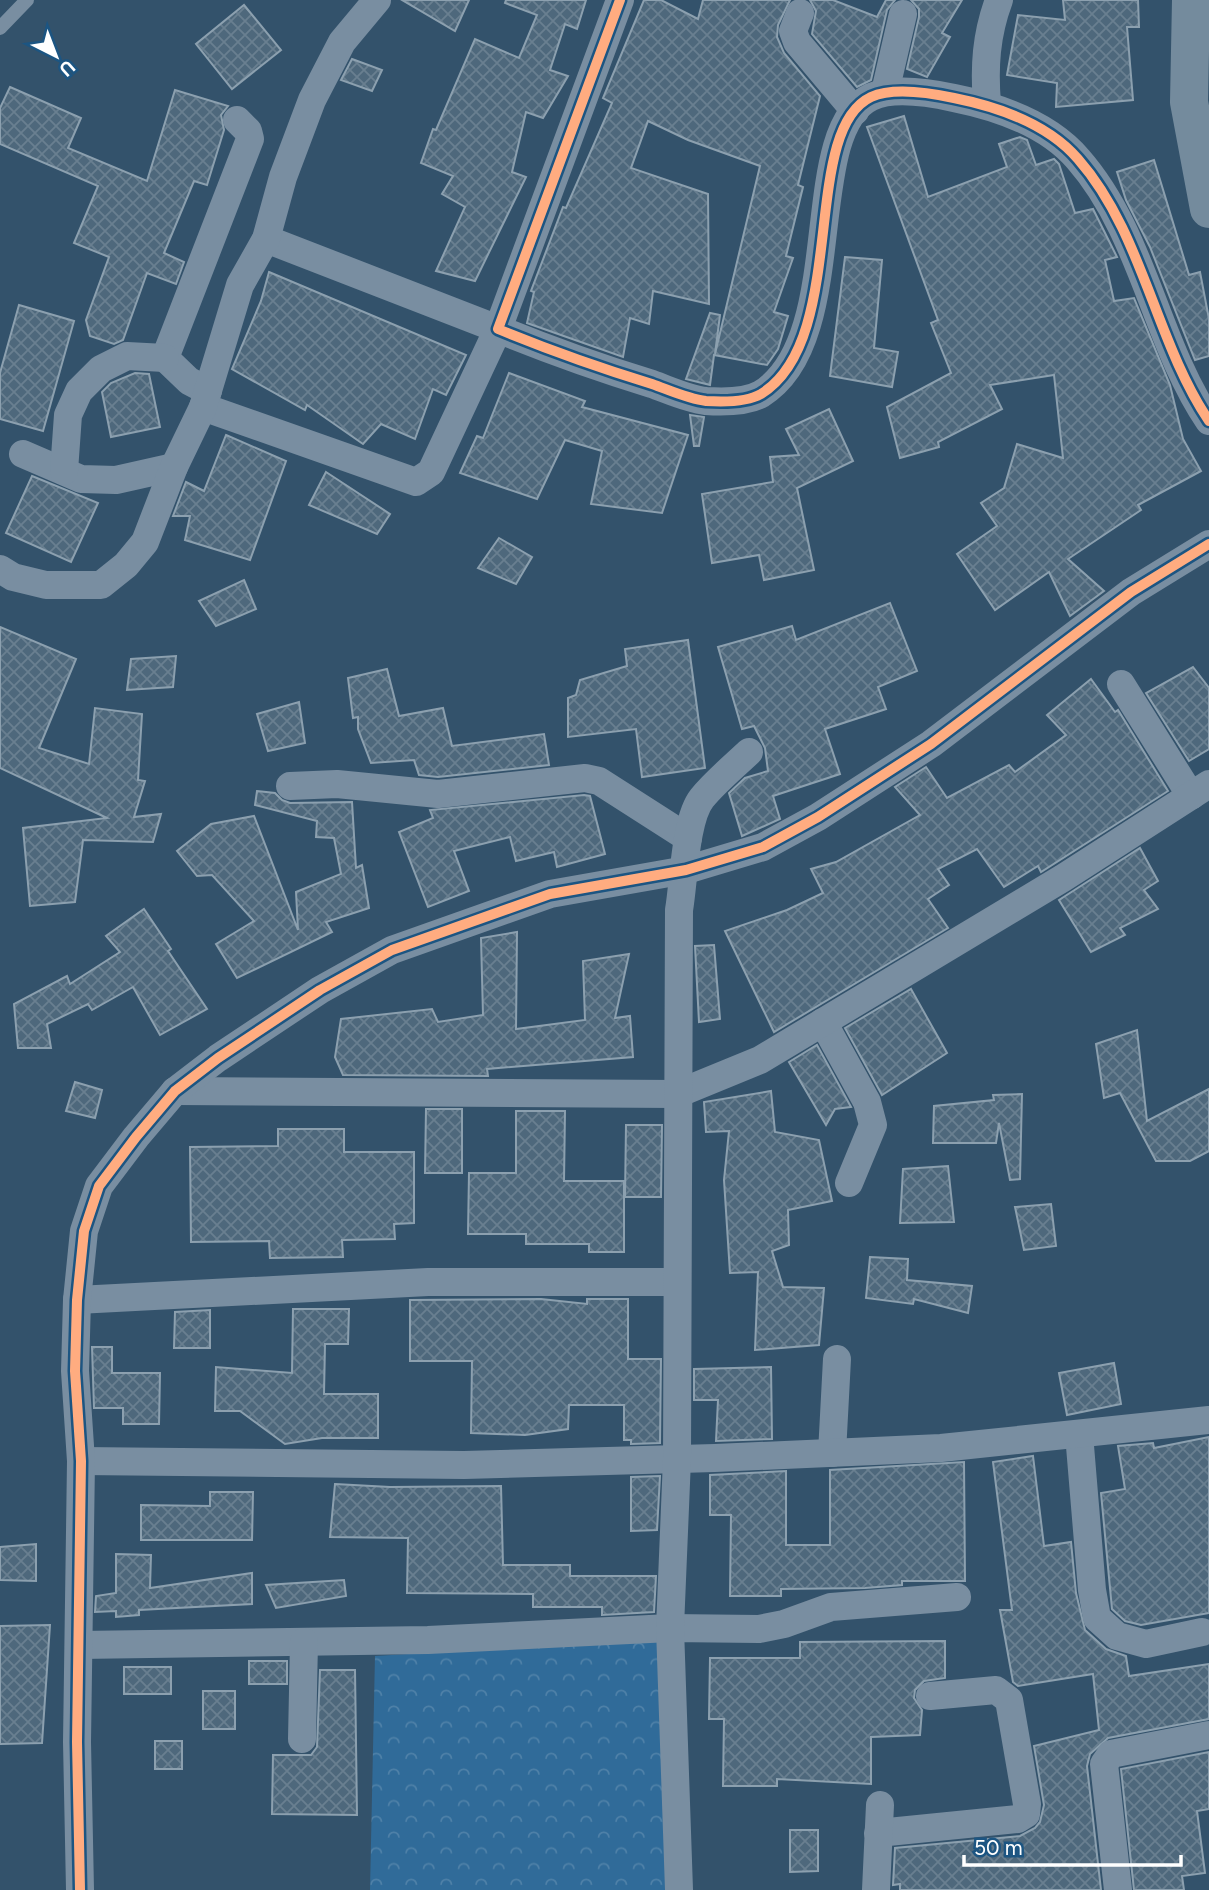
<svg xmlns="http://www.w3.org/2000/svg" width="1209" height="1890" viewBox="0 0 1209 1890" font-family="Figtree,sans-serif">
	<defs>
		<pattern id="park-crowns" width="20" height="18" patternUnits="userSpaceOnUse" patternTransform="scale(1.75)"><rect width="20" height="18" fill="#306b99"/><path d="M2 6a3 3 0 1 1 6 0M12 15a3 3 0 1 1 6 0" fill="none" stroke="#4f81a8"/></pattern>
		<pattern id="building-cross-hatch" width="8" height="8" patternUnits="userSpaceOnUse" patternTransform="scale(1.75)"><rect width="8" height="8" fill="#4e687c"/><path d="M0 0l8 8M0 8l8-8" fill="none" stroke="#697f90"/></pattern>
	</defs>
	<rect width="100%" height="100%" fill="#33526b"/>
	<!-- park -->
	<polygon fill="url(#park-crowns)" points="661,1639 669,1890 370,1890 375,1656"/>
	<!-- building -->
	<g fill="url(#building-cross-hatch)" stroke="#8ca0af" stroke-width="2">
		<polygon points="402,0 469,0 455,31"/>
		<polygon points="506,0 586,0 577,29 565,24 550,70 568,76 543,118 526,112 512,172 526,177 475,281 436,271 465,207 442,194 453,176 421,163 433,129 436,130 475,39 519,58 537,15 505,3"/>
		<polygon points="644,0 661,0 698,19 703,0 790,0 778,25 777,37 784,53 820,96 798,185 803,187 786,256 793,258 774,312 788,316 778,349 767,365 714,355 710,385 686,379 710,313 720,315 715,354 760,166 688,140 648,121 631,168 708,194 709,304 653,291 649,324 630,318 623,357 527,323 534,292 531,291 563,207 566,208 612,103 603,98"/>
		<polygon points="810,0 833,0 877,17 886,0 895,0 887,10 871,80 857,87 812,34 816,11"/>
		<polygon points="911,0 962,0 942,33 950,37 927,77 907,69 919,17 919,9"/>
		<polygon points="1063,0 1138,0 1139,27 1127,27 1133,100 1056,107 1057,83 1007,75 1018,15 1065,20"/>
		<polygon points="244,5 281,50 232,89 196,44"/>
		<polygon points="352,59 382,70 372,91 341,80"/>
		<polygon points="10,87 81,118 68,148 147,181 175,90 228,106 221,115 224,130 207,185 194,181 164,253 184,262 176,284 147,273 123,340 114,344 90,336 86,320 109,257 74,243 98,186 0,144 0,108"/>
		<polygon points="904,116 928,197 1007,167 999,144 1020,137 1027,140 1036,165 1054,159 1059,164 1075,213 1093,209 1117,257 1105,260 1114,301 1134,298 1170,385 1183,439 1201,471 1138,505 1141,510 1068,559 1104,591 1070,616 1049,572 995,610 957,554 997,526 981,503 1004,488 1017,444 1063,458 1054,375 990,385 1002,409 938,442 939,447 900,458 887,407 951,373 931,323 938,320 867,127"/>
		<polygon points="1154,160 1189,275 1200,272 1209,319 1209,356 1195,360 1150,247 1126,200 1117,172"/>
		<polygon points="845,257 882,260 874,348 898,352 892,387 830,376"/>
		<polygon points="269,272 466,355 446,395 433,389 415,439 381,424 363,444 307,405 305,410 232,369 261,301"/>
		<polygon points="19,305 74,321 43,431 0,419 0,373"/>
		<polygon points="135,373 149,374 160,427 111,437 102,392 111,383"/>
		<polygon points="509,373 585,401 582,407 688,435 662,513 591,504 602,451 565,440 537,499 460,473 477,436 483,438"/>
		<polygon points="829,409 853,461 797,488 814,570 764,580 759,555 712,563 702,494 773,482 770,457 799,455 786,429"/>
		<polygon points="690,415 704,417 699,446 694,446"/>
		<polygon points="226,435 286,461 250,560 185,540 190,516 173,516 186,482 204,491"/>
		<polygon points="326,472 390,514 377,534 309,505"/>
		<polygon points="32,476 98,503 71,562 6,533"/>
		<polygon points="499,538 532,557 516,584 478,568"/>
		<polygon points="244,580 256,609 216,626 199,601"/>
		<polygon points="890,603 917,671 878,687 886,709 825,729 840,774 773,796 780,819 742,836 729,793 745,778 768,771 765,748 754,726 742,729 718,647 792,626 796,640"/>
		<polygon points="0,627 76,659 39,748 89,764 95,708 142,714 138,780 145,781 134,817 161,814 153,842 83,840 75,902 30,906 23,828 107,818 0,768"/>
		<polygon points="688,640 705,768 642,777 636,729 568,737 568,698 576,695 580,680 627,666 625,649"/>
		<polygon points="176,656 173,687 127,690 131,659"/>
		<polygon points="1193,667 1209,688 1209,749 1189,761 1146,693"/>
		<polygon points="387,669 399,716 443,708 452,746 544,734 549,765 438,777 419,775 414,760 371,763 358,729 358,717 353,718 348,678"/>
		<polygon points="1091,679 1115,712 1118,710 1168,791 1041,872 1038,866 1004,887 977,849 938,869 949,885 928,899 948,928 774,1032 725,931 787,910 823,893 811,869 836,862 920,815 895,787 926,767 947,798 1009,765 1015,772 1066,735 1047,715"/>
		<polygon points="299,702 305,743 268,751 257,714"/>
		<polygon points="257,791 275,793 282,800 290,803 352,802 356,868 362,865 369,908 326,922 332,932 237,978 216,944 254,921 212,875 197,876 177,851 211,824 254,816 298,930 296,892 341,874 334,838 316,837 317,821 255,805"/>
		<polygon points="584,795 590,796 605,854 557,867 554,852 516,861 510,837 454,851 469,891 428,907 399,832 433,818 430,810"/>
		<polygon points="1140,848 1158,881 1144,890 1158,909 1120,928 1125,935 1091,952 1059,900"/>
		<polygon points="144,909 171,949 168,951 207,1009 160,1035 133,987 92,1010 88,1004 47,1024 51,1048 18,1048 14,1004 67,976 70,984 120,952 106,936"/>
		<polygon points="517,932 516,1029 585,1020 583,961 629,954 615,1018 630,1016 633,1057 487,1069 488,1076 343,1075 335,1057 341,1019 432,1009 438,1022 483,1015 481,938"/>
		<polygon points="714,945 720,1019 699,1022 695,946"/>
		<polygon points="911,989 947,1053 882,1095 845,1028"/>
		<polygon points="1137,1030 1147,1121 1209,1089 1209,1151 1190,1161 1156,1161 1120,1093 1104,1098 1096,1044"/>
		<polygon points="817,1045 851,1107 835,1109 826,1125 789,1062"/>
		<polygon points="75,1082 102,1090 95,1118 66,1111"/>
		<polygon points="771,1091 775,1132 819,1140 832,1201 788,1210 789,1245 772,1251 783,1287 824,1288 819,1345 755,1350 758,1272 730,1273 724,1180 729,1131 706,1132 704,1102"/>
		<polygon points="1022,1094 1020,1179 1010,1180 999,1123 996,1143 933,1143 934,1106 994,1100 993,1095"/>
		<polygon points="426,1109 462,1109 462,1173 425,1173"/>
		<polygon points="516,1111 565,1111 564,1181 624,1181 624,1252 589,1252 589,1244 526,1244 526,1234 468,1234 469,1173 516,1173"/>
		<polygon points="626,1125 662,1125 661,1197 625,1197"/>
		<polygon points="278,1129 344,1129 344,1152 414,1152 414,1223 394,1224 395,1239 342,1240 343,1257 270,1258 269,1241 191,1242 190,1147 278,1146"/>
		<polygon points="948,1166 954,1222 900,1223 903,1169"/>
		<polygon points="1051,1204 1056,1246 1024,1250 1015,1207"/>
		<polygon points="870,1257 908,1259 907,1280 972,1286 968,1313 914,1299 913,1304 866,1298"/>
		<polygon points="541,1299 587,1304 587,1299 628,1299 628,1359 661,1359 660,1443 631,1444 631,1440 624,1440 624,1405 569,1405 568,1429 525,1435 471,1433 472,1361 410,1361 410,1300"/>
		<polygon points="293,1309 349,1309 348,1344 325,1344 324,1394 378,1394 378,1438 322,1438 285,1444 240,1411 215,1411 216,1367 292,1373"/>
		<polygon points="210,1310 210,1348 174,1348 175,1312"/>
		<polygon points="92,1347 112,1347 112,1373 160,1373 159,1424 123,1424 123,1408 94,1408"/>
		<polygon points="1114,1363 1121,1404 1067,1415 1059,1373"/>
		<polygon points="771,1367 772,1439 716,1441 718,1400 694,1400 694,1369"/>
		<polygon points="1209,1437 1209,1613 1141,1625 1125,1621 1112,1609 1101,1493 1125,1489 1118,1446 1153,1443 1154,1448"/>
		<polygon points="1033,1456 1044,1546 1071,1542 1076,1593 1085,1630 1106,1649 1126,1656 1129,1676 1209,1664 1209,1719 1108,1738 1090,1754 1087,1766 1101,1890 900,1890 900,1884 893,1885 895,1848 1020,1836 1035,1828 1040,1822 1044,1805 1034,1746 1099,1730 1093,1674 1018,1686 1013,1682 1000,1610 1012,1610 993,1462"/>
		<polygon points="964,1462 965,1581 902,1581 902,1585 865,1588 781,1589 781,1596 730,1596 731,1515 710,1515 710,1475 786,1471 786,1545 830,1545 830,1470"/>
		<polygon points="660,1476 657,1530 631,1531 631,1477"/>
		<polygon points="335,1484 390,1487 501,1486 503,1565 570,1565 570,1576 656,1576 654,1612 602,1615 602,1607 533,1607 533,1594 407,1593 408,1538 330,1537"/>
		<polygon points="210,1492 253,1492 252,1540 141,1540 141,1505 210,1506"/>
		<polygon points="36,1544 36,1581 0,1580 0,1547"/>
		<polygon points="116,1554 151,1555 150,1588 252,1573 252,1604 139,1610 139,1615 116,1617 116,1611 95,1612 96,1596 116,1593"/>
		<polygon points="344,1580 346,1596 276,1608 266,1585"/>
		<polygon points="50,1625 42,1743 0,1744 0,1626"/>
		<polygon points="945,1641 945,1678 924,1681 915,1690 914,1698 922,1710 920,1735 871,1737 871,1784 777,1779 777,1786 723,1786 724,1719 709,1719 710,1658 800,1658 800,1642"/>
		<rect x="249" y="1661" width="38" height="23"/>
		<rect x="124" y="1667" width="47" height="27"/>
		<polygon points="320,1670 355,1670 357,1815 272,1814 273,1755 311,1755 317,1747"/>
		<rect x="203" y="1691" width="32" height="38"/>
		<rect x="155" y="1741" width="27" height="28"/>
		<polygon points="1209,1752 1209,1809 1197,1811 1205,1873 1182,1876 1184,1890 1134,1890 1121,1769"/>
		<polygon points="790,1830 818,1830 818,1871 790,1872"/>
	</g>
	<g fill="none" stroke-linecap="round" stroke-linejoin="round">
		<!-- lane -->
		<polyline stroke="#798ea1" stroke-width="14" points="0,28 27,0"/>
		<!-- street -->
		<g stroke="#798ea1" stroke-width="28">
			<path d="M 620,0 L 498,329 C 549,350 600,368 652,384 C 669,390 688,399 706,401 C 722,402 747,402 761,394 C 850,339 799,131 871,97 C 893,87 931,93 954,98 C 999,107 1048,124 1078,159 C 1143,233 1155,341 1209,421"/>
			<polyline points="800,13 793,31 797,42 855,111"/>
			<polyline points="885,92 903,14"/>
			<path d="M 987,104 C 984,67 986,35 999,0"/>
			<polyline points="208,391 189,381 165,358 250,139 248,131 237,120"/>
			<polyline points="203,407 416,482 431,472 498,329 266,239"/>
			<polyline points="23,454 81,479 116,480 174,467"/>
			<polyline points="64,471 68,415 79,391 101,369 127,356 165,358"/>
			<polyline points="0,569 13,577 46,585 101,585 126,565 145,542 174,467 203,407 240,285 266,239 283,177 312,100 342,42 377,0"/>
			<polyline points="1121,684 1191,796"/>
			<polyline points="290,786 337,784 438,794 585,778 599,781 688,838"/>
			<polyline points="823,1022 867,1102 873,1125 849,1183"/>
			<polyline points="175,1091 677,1094 760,1060 1063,878 1209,784"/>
			<polyline points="77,1300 428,1282 676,1282"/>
			<polyline points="1079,1434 1092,1590 1097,1618 1117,1636 1146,1644 1202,1632"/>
			<polyline points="832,1453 837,1359"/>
			<polyline points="81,1461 464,1465 715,1458 941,1448 1209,1420"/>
			<polyline points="79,1645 428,1640 670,1628 759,1629 784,1624 831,1607 957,1597"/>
			<polyline points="302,1739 304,1642"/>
			<polyline points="878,1833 1018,1819 1026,1814 1027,1804 1009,1700 996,1690 930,1696"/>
			<polyline points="80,1890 77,1742 81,1461 75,1371 77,1300 84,1231 99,1186 136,1137 175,1091 218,1058 320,990 392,950 550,894 686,870 763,847 818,817 931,744 1131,592 1209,544"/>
			<path d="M 679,1890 L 670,1628 L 677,1459 L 679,910 C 684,881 685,819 702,798 C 715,782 733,767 749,752"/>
			<polyline points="876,1890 880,1805"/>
			<polyline points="1118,1890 1104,1764 1111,1754 1209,1735"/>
		</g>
		<!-- secondary -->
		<polyline stroke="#748b9d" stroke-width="38" points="1191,0 1189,102 1209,209"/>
		<!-- cycleway casing -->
		<g stroke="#1c5582" stroke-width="15">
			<g id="cycleway">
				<path d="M 620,0 L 498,329 C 549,350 600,368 652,384 C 669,390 688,399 706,401 C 722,402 747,402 761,394 C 850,339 799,131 871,97 C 893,87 931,93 954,98 C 999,107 1048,124 1078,159 C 1143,233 1155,341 1209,421"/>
				<polyline points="80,1890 77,1742 81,1461 75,1371 77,1300 84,1231 99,1186 136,1137 175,1091 218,1058 320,990 392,950 550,894 686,870 763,847 818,817 931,744 1131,592 1209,544"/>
			</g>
		</g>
		<!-- cycleway -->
		<use href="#cycleway" stroke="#ffac80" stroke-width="10"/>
	</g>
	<!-- north arrow -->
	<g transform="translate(56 56) rotate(138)" stroke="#1c5582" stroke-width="5" paint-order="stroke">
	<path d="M0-5L12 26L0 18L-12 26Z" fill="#ffffff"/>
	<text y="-10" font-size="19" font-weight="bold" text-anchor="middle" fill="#ffffff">U</text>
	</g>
	<!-- scale -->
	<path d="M964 1855v10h217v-10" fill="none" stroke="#ffffff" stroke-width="3.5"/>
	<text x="974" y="1855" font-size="21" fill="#ffffff" stroke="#1c5582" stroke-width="5" paint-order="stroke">50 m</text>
</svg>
